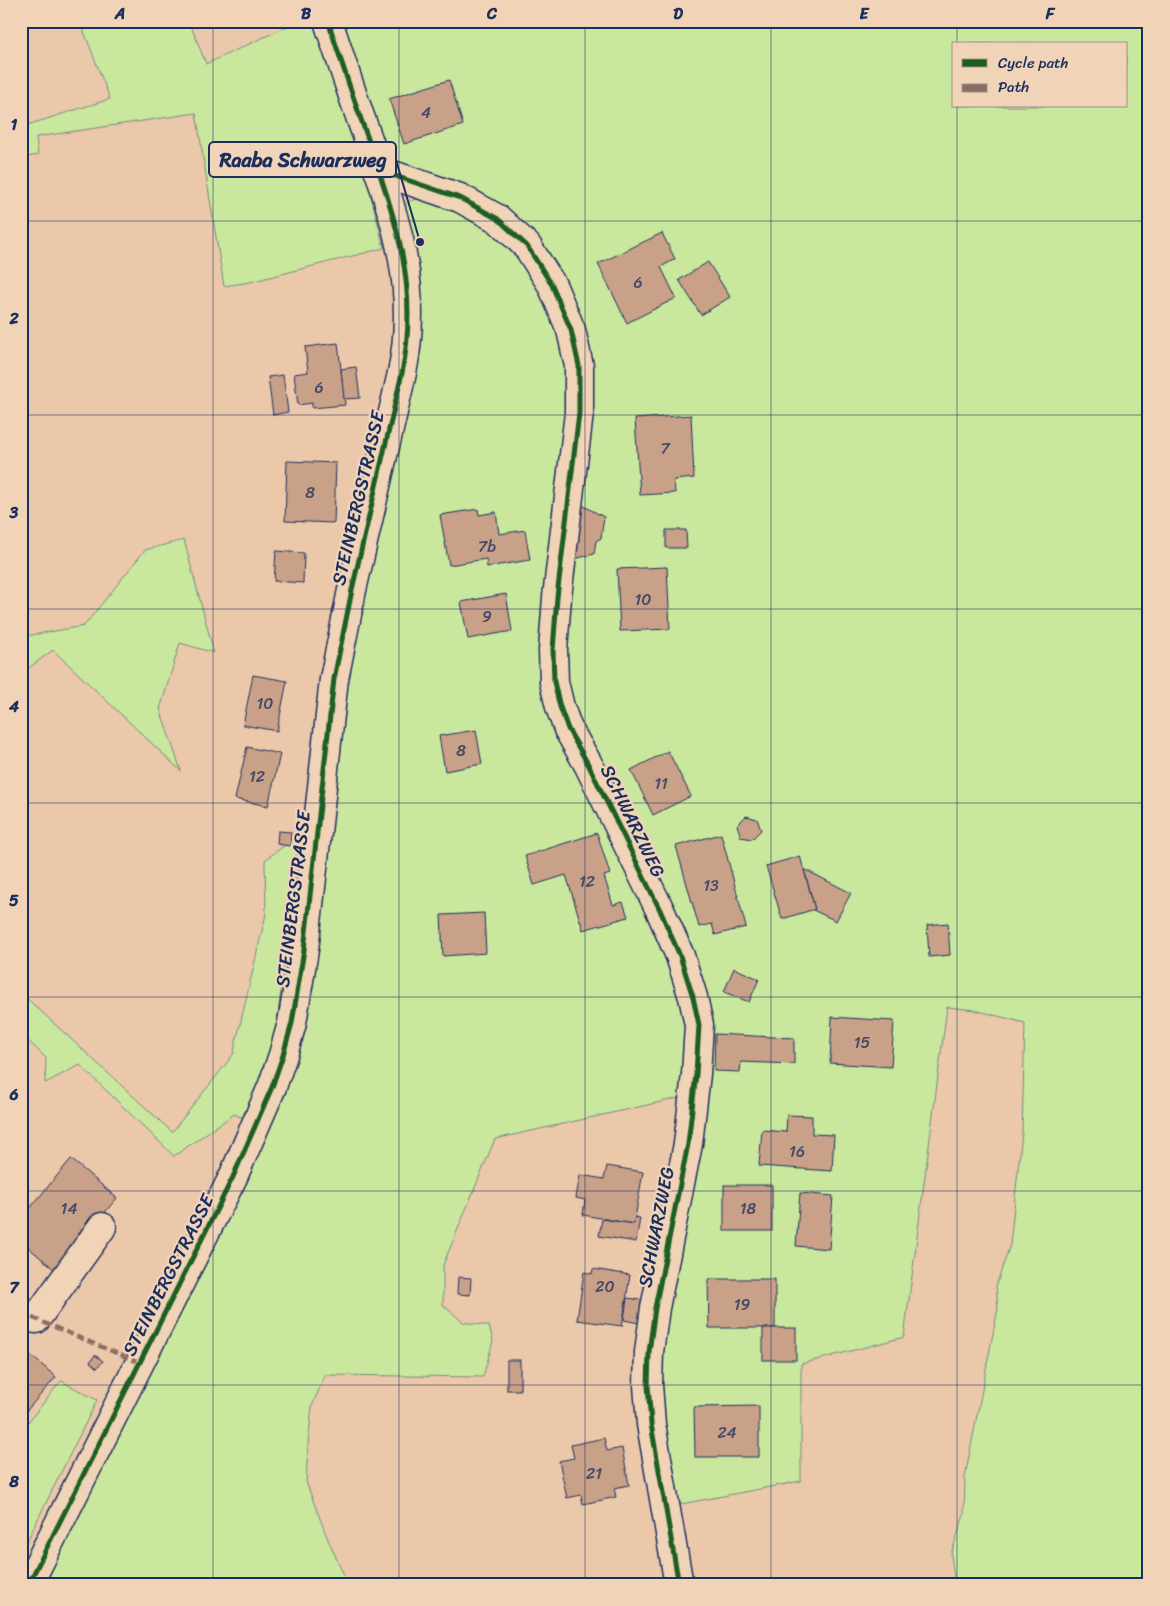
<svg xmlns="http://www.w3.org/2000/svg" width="1170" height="1606" viewBox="0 0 1170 1606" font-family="Sriracha,sans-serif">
	<rect width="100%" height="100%" fill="#ebc8aa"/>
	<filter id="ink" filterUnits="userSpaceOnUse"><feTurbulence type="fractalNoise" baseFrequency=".02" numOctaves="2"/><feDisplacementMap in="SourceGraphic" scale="10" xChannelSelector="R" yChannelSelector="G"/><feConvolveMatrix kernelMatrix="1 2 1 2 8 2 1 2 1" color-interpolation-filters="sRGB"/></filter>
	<g filter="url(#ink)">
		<!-- green -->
		<g fill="#cae79e" stroke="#728b7e" fill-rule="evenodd">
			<polygon points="80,21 189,21 206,64 299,21 315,21 366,176 384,248 250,282 224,286 196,113 36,137 38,155 21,158 21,127 110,99"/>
			<path d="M 340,21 L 1149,21 L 1149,1585 L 955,1585 L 951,1554 L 964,1515 L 965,1477 L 998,1308 L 996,1286 L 1010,1245 L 1022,1133 L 1025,1023 L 975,1010 L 947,1007 L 904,1337 L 801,1364 L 801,1481 L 671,1506 L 654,1385 L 705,1025 L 561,681 L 585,413 L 531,242 L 389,161 ZM 954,44 L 1126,44 L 1126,106 L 954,106 Z"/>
			<path d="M 416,199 L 456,207 L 492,227 L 519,253 L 543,289 L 569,367 L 569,412 L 543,650 L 670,959 L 689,1026 L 683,1097 L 495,1139 L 443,1265 L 443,1305 L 463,1322 L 489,1326 L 493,1341 L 483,1377 L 325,1375 L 312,1406 L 308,1444 L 306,1482 L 327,1537 L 348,1585 L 41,1585 L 283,1092 L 346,681 L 420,350 L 421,321 L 404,210 C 405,203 409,201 416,199 Z"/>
			<polygon points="184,540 214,653 180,643 160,709 181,771 53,650 23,672 21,680 21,611 26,636 84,626 145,550"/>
			<polygon points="299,835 277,1023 258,1089 244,1118 234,1114 174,1156 80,1065 45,1083 46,1058 21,1034 21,993 172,1132 233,1055 266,914 265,860"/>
			<polygon points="61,1381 97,1400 21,1553 21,1431"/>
		</g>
		<!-- building -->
		<g fill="#c9a188" stroke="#1b2f5e">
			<polygon points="449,80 463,125 404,144 389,99"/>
			<polygon points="662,233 675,259 661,267 676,298 627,323 598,264"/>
			<polygon points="708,262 730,297 701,315 679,280"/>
			<polygon points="338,343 345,405 312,408 312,403 298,405 294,374 308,372 305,347"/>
			<polygon points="356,367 360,398 344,399 341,369"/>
			<polygon points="283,375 288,412 273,415 268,377"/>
			<polygon points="691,415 694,478 674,480 675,493 640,495 635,419"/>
			<polygon points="287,461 336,463 334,523 285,521"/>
			<polygon points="582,505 604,517 601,538 596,541 594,554 574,559"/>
			<polygon points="478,509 479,515 496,512 499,534 525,530 530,560 487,567 486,559 449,565 440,515"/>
			<polygon points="666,530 686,530 687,548 666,548"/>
			<polygon points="276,551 304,553 303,583 274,581"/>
			<polygon points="667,567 670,629 620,631 617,569"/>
			<polygon points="506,594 512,631 468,639 461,602"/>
			<polygon points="253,675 287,681 277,731 243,725"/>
			<polygon points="476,730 482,764 445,771 439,736"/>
			<polygon points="247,747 280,754 268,806 235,799"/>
			<polygon points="668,751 691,796 653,815 631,770"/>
			<polygon points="746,816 757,819 761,830 752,839 741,837 737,825"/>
			<polygon points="278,831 291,832 290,846 277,844"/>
			<polygon points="597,833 610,874 604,876 613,905 623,902 628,917 583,930 566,875 534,885 525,856"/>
			<polygon points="721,834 746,927 715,935 712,924 699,927 676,846"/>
			<polygon points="800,856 815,909 782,919 766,866"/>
			<polygon points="804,869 851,893 836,921 813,910 815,909"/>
			<polygon points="484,913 486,953 443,956 441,915"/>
			<polygon points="948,923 950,955 929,957 927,925"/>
			<polygon points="734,968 759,979 749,1002 724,992"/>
			<polygon points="832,1017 894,1021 891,1067 830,1063"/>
			<polygon points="715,1034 794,1038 794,1064 741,1062 740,1072 714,1071"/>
			<polygon points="787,1115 812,1116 812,1134 834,1135 832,1171 759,1166 762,1130 786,1132"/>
			<polygon points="71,1159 117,1198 56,1271 21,1241 21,1219"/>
			<polygon points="607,1166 643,1172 634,1224 583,1215 585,1200 576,1198 580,1175 604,1179"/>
			<rect x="724" y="1185" width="48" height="46"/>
			<polygon points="800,1193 833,1196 829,1249 796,1246"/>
			<polygon points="635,1217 640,1218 636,1242 599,1236 602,1219 634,1224"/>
			<polygon points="593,1269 630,1275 622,1326 577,1320 584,1272 592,1274"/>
			<polygon points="458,1277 471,1278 470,1295 457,1294"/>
			<polygon points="708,1279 775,1279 775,1328 709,1328"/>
			<polygon points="627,1298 642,1300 639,1323 624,1320"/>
			<rect x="763" y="1328" width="33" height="32"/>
			<polygon points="21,1347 56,1377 21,1417"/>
			<polygon points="95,1355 103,1361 97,1368 90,1362"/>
			<rect x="507" y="1360" width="13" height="30"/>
			<polygon points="759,1406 759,1457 695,1457 694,1407"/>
			<polygon points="604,1438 607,1451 622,1448 629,1485 614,1488 616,1497 583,1504 581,1495 567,1498 559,1461 574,1458 571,1445"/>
		</g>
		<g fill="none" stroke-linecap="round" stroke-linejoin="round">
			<!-- minor casing -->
			<g stroke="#1b2f5e" stroke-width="31">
				<g id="minor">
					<polyline points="378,170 460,198 498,219 527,246 552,285 571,330 579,366 579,413 557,597 553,650 554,682 560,707 568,729 588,764 660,910 680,956 693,997 699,1025 696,1074 688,1144 655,1308 649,1352 648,1385 651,1424 679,1585"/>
					<polyline points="36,1319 102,1227"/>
					<path d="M 28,1585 L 233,1177 L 272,1087 L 283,1055 L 292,1023 L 304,950 L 334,679 L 352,590 L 402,373 C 420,286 395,218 367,136 C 353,98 341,60 328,21"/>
				</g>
			</g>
			<!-- minor -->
			<use href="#minor" stroke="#f1d3b7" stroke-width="28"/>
			<!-- quiet -->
			<polyline stroke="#8d6e63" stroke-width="4" stroke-dasharray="8 4" stroke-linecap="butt" points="21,1313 140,1363"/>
			<!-- cycleway casing -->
			<g stroke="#f1d3b7" stroke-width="8">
				<g id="cycleway">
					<polyline points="378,170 460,198 498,219 527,246 552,285 571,330 579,366 579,413 557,597 553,650 554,682 560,707 568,729 588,764 660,910 680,956 693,997 699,1025 696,1074 688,1144 655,1308 649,1352 648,1385 651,1424 679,1585"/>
					<path d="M 28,1585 L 233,1177 L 272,1087 L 283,1055 L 292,1023 L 304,950 L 334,679 L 352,590 L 402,373 C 420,286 395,218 367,136 C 353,98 341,60 328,21"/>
				</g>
			</g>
			<!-- cycleway -->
			<use href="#cycleway" stroke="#1b5e20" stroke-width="5"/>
		</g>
	</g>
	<!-- grid -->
	<path fill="none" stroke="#1b2f5e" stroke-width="1" stroke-opacity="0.55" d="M 213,21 L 213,1585M 399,21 L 399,1585M 585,21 L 585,1585M 771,21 L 771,1585M 957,21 L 957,44M 957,106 L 957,1585M 21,221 L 1149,221M 21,415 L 1149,415M 21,609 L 1149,609M 21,803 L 1149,803M 21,997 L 1149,997M 21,1191 L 1149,1191M 21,1385 L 1149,1385"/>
	<g text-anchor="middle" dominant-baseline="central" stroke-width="4.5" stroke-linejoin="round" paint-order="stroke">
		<!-- number labels -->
		<g font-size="16" fill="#464c68">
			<text x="426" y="112">4</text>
			<text x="638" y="282">6</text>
			<text x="319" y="387">6</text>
			<text x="665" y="448">7</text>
			<text x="310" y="492">8</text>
			<text x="487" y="546">7b</text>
			<text x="643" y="599">10</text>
			<text x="487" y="616">9</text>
			<text x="265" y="703">10</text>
			<text x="461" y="750">8</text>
			<text x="257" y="776">12</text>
			<text x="661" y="783">11</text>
			<text x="587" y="881">12</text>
			<text x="711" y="885">13</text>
			<text x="862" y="1042">15</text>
			<text x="797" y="1151">16</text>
			<text x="69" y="1208">14</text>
			<text x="748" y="1208">18</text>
			<text x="605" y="1286">20</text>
			<text x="742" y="1304">19</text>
			<text x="727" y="1432">24</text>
			<text x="594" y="1473">21</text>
		</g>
		<!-- street labels -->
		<g font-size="19" fill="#1b2f5e" stroke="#f1d3b7">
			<text transform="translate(358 498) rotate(-77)">STEINBERGSTRASSE</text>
			<text transform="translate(633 821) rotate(64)">SCHWARZWEG</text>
			<text transform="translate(293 899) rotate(-83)">STEINBERGSTRASSE</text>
			<text transform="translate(656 1227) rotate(-79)">SCHWARZWEG</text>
			<text transform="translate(168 1275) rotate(-63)">STEINBERGSTRASSE</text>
		</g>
	</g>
	<!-- callouts -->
	<path fill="none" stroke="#1b2f5e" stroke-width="2" d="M420 242L396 160"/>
	<circle fill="#1b2f5e" stroke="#f1d3b7" stroke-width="2" cx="420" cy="242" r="5"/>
	<rect fill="#f1d3b7" stroke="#1b2f5e" stroke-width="2" x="209" y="142" width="187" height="35" rx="5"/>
	<g font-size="20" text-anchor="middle" font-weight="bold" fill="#1b2f5e">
		<text x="303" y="167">Raaba Schwarzweg</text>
	</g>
	<!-- margin -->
	<rect width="1170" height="1606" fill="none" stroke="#f1d3b7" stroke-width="55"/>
	<!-- legend -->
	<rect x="952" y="42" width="175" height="65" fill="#f1d3b7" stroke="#9b9193"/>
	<rect x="962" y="59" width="25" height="8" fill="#1b5e20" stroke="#9b9193"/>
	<text x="998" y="68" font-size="15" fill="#1b2f5e">Cycle path</text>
	<rect x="962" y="84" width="25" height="8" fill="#8d6e63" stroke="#9b9193"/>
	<text x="998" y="92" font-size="15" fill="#1b2f5e">Path</text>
	<rect x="28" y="28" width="1114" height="1550" fill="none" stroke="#1b2f5e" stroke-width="2"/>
	<g font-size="16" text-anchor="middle" font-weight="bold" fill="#1b2f5e">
		<text x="120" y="19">A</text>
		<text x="306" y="19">B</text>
		<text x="492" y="19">C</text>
		<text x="678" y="19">D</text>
		<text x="864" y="19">E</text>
		<text x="1050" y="19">F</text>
		<text x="14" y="130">1</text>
		<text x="14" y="324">2</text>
		<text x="14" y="518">3</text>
		<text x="14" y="712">4</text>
		<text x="14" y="906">5</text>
		<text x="14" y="1100">6</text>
		<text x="14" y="1293">7</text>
		<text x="14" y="1487">8</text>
	</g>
</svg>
